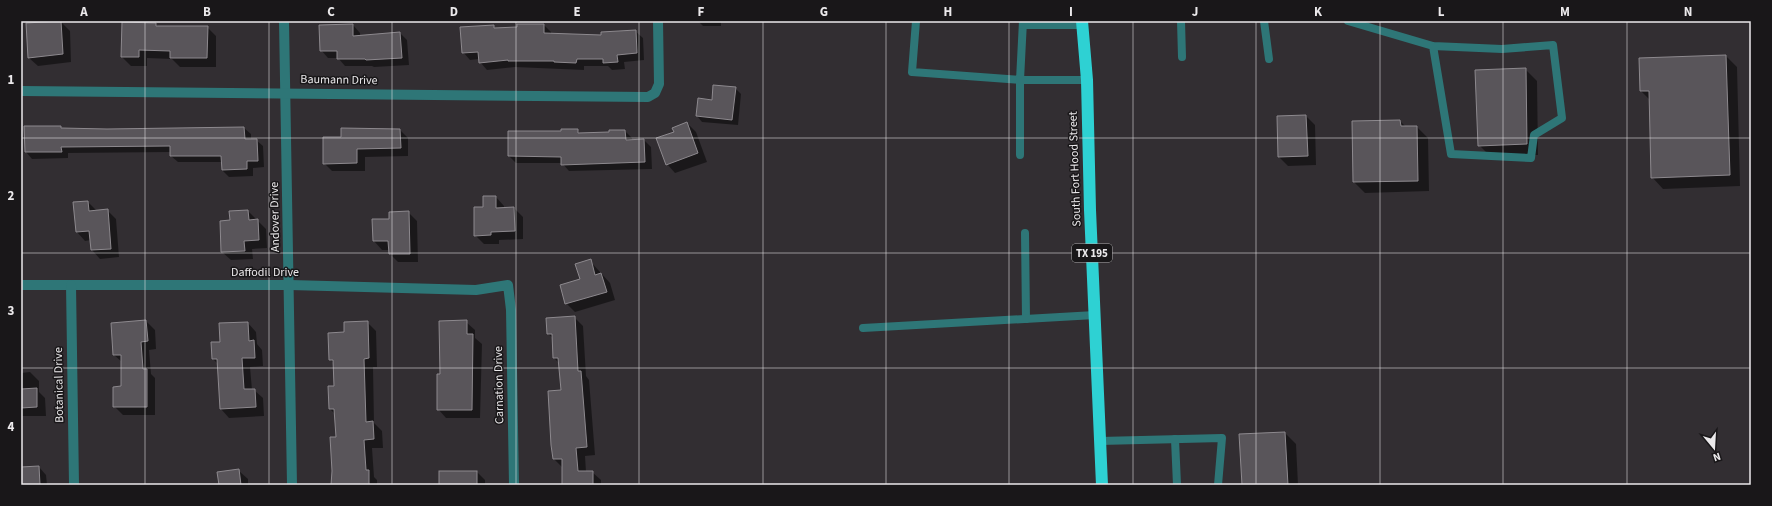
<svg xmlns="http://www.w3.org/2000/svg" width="1772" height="506" viewBox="0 0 1772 506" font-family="'Source Sans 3',sans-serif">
	<rect width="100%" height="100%" fill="#322e32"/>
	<!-- shadow -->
	<g fill="#0007">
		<polygon points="698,21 721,21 721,26 703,26"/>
		<polygon points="61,22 70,31 71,62 38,66 29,58"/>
		<polygon points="156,24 159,27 207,27 216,36 216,67 180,67 172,59 147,58 147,66 131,66 122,57"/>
		<polygon points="353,25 360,33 360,36 400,33 407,40 409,65 374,67 372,66 345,66 338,58 328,58 321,50"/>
		<polygon points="544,25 551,32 551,34 602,36 635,31 643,38 644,60 624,62 625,69 612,70 608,66 584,66 584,70 515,67 487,70 480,62 479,59 470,60 463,52 493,26 496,29 518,28"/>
		<polygon points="1726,56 1737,67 1740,186 1663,189 1652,177 1650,100 1641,91"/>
		<polygon points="1525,69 1537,81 1538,155 1490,156 1479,145"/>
		<polygon points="735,88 741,94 738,125 702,122 697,116 712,101"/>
		<polygon points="1306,116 1315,125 1316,165 1288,166 1279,157"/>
		<polygon points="1400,121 1406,127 1417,127 1428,138 1429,191 1365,193 1354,182"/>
		<polygon points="687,123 696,132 707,162 675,173 667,164 675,132"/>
		<polygon points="61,127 63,129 107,130 244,128 251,134 251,140 256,140 263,146 264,167 253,168 253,176 229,177 222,170 222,162 178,162 171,156 171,152 68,153 68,158 32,159 26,152"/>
		<polygon points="400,130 408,138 408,156 365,157 365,171 332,171 324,163 342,138"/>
		<polygon points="577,130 581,134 610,133 625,131 632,138 632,140 644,140 651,147 652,169 569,171 562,163 516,163 509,156 562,132"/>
		<polygon points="496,197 504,206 504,209 514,208 523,217 523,239 499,240 499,244 484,244 475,235 484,208"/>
		<polygon points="88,202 97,211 107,210 116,219 119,257 100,259 92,250 91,240 85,241 77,232"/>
		<polygon points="248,211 266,229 267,248 252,249 253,259 231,260 222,252 231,221"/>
		<polygon points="408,212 417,221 418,262 398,262 390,254 390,250 382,250 374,241 373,220 390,220"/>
		<polygon points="590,261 610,283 615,300 575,312 566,303 581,280"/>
		<polygon points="574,317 583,326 586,376 589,380 595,455 585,456 586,472 592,472 601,480 601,485 563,485 563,468 554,459 562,391 560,364 554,358 553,338 548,334"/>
		<polygon points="146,321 155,330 156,349 149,350 151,374 155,378 155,415 123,415 114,406 122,387 122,362 114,355 112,324"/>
		<polygon points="367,322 376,331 377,367 373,367 374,423 382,431 383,448 372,448 374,477 377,480 377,485 333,485 337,438 335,414 330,409 329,387 335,387 334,364 330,359 345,333"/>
		<polygon points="466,322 475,330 475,338 482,344 480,418 446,418 438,409 441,375"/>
		<polygon points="248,323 256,332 257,344 262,350 263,366 250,367 252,390 254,390 263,398 264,416 229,418 221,409 218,364 213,359 221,343"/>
		<polygon points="30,372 39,381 39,392 45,398 46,416 21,416 21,373"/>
		<polygon points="1285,433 1296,444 1298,485 1243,485"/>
		<polygon points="39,467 46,475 47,485 21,485 21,468"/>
		<polygon points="239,471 248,479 248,485 220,485"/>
		<polygon points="477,472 485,480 485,485 440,485"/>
	</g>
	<!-- building -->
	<g fill="#59555a" stroke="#8d898e">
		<polygon points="61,21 63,54 28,58 26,23"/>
		<polygon points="122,22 156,23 156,26 208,26 207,58 170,58 170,51 139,50 139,57 121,57"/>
		<polygon points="353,24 353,36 400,32 402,58 366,60 365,59 337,59 337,51 320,51 319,25"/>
		<polygon points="517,24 544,24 544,33 601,35 601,32 636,30 637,53 617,55 618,62 603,63 603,59 577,59 576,63 554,62 554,61 508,61 508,60 479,63 478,52 462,53 460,27 494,25 494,28 517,27"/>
		<polygon points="1726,55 1730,175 1651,178 1649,91 1640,91 1639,58"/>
		<polygon points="1526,68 1527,144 1478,146 1475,70"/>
		<polygon points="713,85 736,87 732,120 696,116 698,98 712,100"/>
		<polygon points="1306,115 1308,156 1278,157 1277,116"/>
		<polygon points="1400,120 1401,126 1417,126 1418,181 1353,182 1352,121"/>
		<polygon points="687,122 698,153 666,165 656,138 674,132 672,128"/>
		<polygon points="24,126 61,126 61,128 107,129 244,127 245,139 257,139 258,161 247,161 247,169 222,170 221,156 170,156 170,146 61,147 62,152 25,152"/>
		<polygon points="341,128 400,129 401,148 357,149 357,163 323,164 323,137 341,137"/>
		<polygon points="561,129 578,129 578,133 609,132 609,130 625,130 626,140 644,139 645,162 561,165 561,157 508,156 508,131 561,131"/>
		<polygon points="483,196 496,196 496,208 514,207 515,231 491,232 491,235 474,236 474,207 483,207"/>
		<polygon points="88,201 89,211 108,209 111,249 91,250 89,231 76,232 73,202"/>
		<polygon points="248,210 249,220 258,219 259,240 244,241 245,251 221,252 220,221 230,220 229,211"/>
		<polygon points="409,211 410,254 389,254 388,241 373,241 372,219 389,219 389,212"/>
		<polygon points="591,259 595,275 601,273 607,292 565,304 560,285 580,279 575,264"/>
		<polygon points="575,316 578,371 581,371 587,447 576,448 578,471 593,471 593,485 562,485 562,459 553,459 551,445 548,391 561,390 558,358 553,358 552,334 547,334 546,318"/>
		<polygon points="146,320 148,341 141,342 143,369 147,369 147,407 113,407 113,387 121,386 121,355 113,355 111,323"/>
		<polygon points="467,320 467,334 473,334 472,410 437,410 437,374 440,374 439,321"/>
		<polygon points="368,321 369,358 364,359 366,422 373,421 374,439 364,440 366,470 369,470 369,485 331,485 332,471 330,437 336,437 334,409 329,409 328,386 334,386 333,360 329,360 328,333 344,332 344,322"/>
		<polygon points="248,322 249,341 254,340 255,358 242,358 244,389 255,389 256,407 220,409 217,359 212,359 211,342 220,342 219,323"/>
		<polygon points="37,388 37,407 21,408 21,389"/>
		<polygon points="1285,432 1288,485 1242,485 1239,434"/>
		<polygon points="39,466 40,485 21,485 21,467"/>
		<polygon points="239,469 241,485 219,485 217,472"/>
		<rect x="439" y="471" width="38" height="14"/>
	</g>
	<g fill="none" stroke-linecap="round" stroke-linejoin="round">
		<!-- lane -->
		<g stroke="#2e7677" stroke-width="8">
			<polyline points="916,21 912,72 1020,80 1023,21"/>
			<polyline points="1181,21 1182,57"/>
			<polyline points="1264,21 1269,59"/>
			<polyline points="1348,21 1433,46 1502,49 1553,45 1562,118 1534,135 1531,158 1451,154 1433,46"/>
			<polyline points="1023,25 1083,25"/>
			<polyline points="1020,155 1020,80 1087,80"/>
			<polyline points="1025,233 1026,319"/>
			<polyline points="863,328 1095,315"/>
			<polyline points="1175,439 1177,485"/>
			<polyline points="1100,441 1222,438 1218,485"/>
		</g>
		<!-- street -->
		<g stroke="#2e7677" stroke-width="10">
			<polyline points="284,21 292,485"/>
			<polyline points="21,91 648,97 655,93 659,84 658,21"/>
			<polyline points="21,285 290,285 476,290 508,285 511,310 514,485"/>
			<polyline points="71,285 74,485"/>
		</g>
		<!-- highway -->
		<polyline stroke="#2ed1d3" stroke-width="12" points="1082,21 1087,80 1090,210 1102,485"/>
	</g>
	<!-- grid -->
	<path fill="none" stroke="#ebe9eb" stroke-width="1" stroke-opacity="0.55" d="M 145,21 L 145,485M 269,21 L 269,485M 392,21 L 392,485M 516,21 L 516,485M 639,21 L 639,485M 763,21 L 763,485M 886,21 L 886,485M 1009,21 L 1009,485M 1133,21 L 1133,485M 1256,21 L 1256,485M 1380,21 L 1380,485M 1503,21 L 1503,485M 1627,21 L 1627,485M 21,138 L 1751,138M 21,253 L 1751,253M 21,368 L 1751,368"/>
	<g text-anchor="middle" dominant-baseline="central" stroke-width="3" stroke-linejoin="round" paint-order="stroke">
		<!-- shield labels -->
		<rect fill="#191719" stroke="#acaaac" stroke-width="1" x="1072" y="244" width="40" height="18" rx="3"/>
		<g font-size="11" font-weight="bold" fill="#ebe9eb">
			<text x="1092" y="253">TX 195</text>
		</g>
		<!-- street labels -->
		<g font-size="12" fill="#ebe9eb" stroke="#191719">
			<text transform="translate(339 80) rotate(1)">Baumann Drive</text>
			<text transform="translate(1075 169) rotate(-92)">South Fort Hood Street</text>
			<text transform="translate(275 217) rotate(-91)">Andover Drive</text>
			<text x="265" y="272">Daffodil Drive</text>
			<text transform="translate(59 385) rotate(-91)">Botanical Drive</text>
			<text transform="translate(499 385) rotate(-91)">Carnation Drive</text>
		</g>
	</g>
	<!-- border -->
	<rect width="1772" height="506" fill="none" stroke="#191719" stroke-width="44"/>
	<!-- north arrow -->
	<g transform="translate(1714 448) rotate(162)" stroke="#191719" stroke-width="3" paint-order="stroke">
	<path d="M0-3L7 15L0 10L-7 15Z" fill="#ebe9eb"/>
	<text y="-6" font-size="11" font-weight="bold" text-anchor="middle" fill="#ebe9eb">N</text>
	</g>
	<rect x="22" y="22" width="1728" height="462" fill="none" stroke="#ebe9eb" stroke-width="1.5"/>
	<g font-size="13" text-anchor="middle" font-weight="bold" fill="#ebe9eb">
		<text x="84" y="16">A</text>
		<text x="207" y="16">B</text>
		<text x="331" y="16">C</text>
		<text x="454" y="16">D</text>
		<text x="577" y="16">E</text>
		<text x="701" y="16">F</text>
		<text x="824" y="16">G</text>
		<text x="948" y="16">H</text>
		<text x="1071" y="16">I</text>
		<text x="1195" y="16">J</text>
		<text x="1318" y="16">K</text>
		<text x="1441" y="16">L</text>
		<text x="1565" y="16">M</text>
		<text x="1688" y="16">N</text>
		<text x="11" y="84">1</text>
		<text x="11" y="200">2</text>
		<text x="11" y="315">3</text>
		<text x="11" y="431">4</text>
	</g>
</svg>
